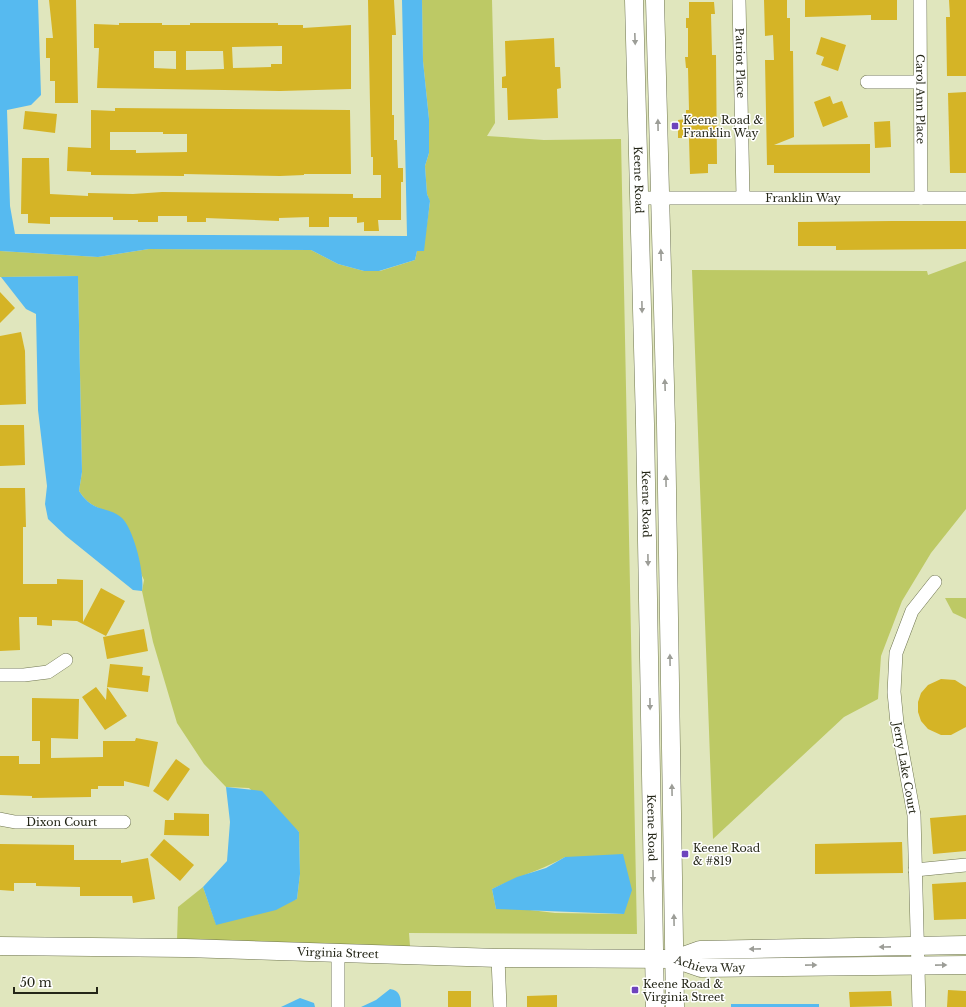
<svg xmlns="http://www.w3.org/2000/svg" width="966" height="1007" viewBox="0 0 966 1007" font-family="'Libre Baskerville',serif">
	<rect width="100%" height="100%" fill="#e0e6bd"/>
	<!-- green -->
	<g fill="#bdc965" fill-rule="evenodd">
		<path d="M 422,0 L 492,0 L 495,123 L 487,136 L 544,140 L 621,139 L 637,934 L 409,933 L 410,946 L 377,948 L 177,941 L 178,907 L 203,887 L 216,924 L 297,899 L 300,874 L 299,832 L 249,788 L 226,787 L 204,764 L 177,723 L 153,642 L 142,591 L 144,580 L 112,513 C 97,508 88,505 79,491 L 82,472 L 78,276 L 0,277 L 0,251 L 98,257 L 149,249 L 311,250 L 338,264 L 364,271 L 380,271 L 415,260 L 417,251 L 423,251 L 430,202 L 427,194 L 425,166 L 429,153 L 429,119 L 423,61 ZM 565,857 L 624,914 L 555,913 L 522,909 L 496,909 L 492,889 C 516,877 542,870 565,857 Z"/>
		<polygon points="966,261 966,509 931,553 902,601 881,656 878,699 844,717 713,839 692,270 927,271 928,275"/>
		<polygon points="945,598 966,598 966,619 953,613"/>
	</g>
	<!-- water -->
	<g fill="#56baf0">
		<polygon points="0,0 38,0 41,95 31,105 7,110 10,206 15,234 407,236 402,0 422,0 423,61 429,119 429,153 425,166 427,194 430,201 424,251 417,251 415,260 379,271 364,271 338,264 311,250 149,249 98,257 0,251"/>
		<path d="M 78,276 L 82,472 L 79,491 C 94,514 107,505 122,518 C 134,530 145,574 142,591 L 133,590 L 66,536 L 48,519 L 45,504 L 47,486 L 38,410 L 36,314 L 26,309 L 1,277 Z"/>
		<polygon points="226,787 262,791 299,832 300,874 297,899 276,910 216,925 203,887 227,861 230,822"/>
		<polygon points="623,854 632,890 624,914 496,909 492,889 517,877 546,868 565,857"/>
		<path d="M 390,989 C 400,990 401,998 401,1007 L 361,1007 L 376,1000 Z"/>
		<polygon points="300,998 314,1003 315,1007 281,1007"/>
		<rect x="731" y="1004" width="88" height="3"/>
	</g>
	<!-- building -->
	<g fill="#d5b426" fill-rule="evenodd">
		<polygon points="49,0 76,0 78,103 55,103 55,81 50,81 50,58 46,58 46,38 53,38"/>
		<polygon points="368,0 394,0 396,35 392,35 392,115 394,115 394,140 397,140 398,168 403,168 403,182 401,182 401,220 378,220 379,231 364,231 364,222 357,223 357,217 329,217 329,227 309,227 309,217 279,218 279,221 206,218 206,222 187,222 187,216 158,216 158,222 138,222 138,220 113,220 113,217 50,217 50,224 28,223 28,214 21,214 22,158 49,158 50,194 88,196 88,193 133,194 162,192 353,194 353,198 381,198 381,175 373,175 373,157 371,157"/>
		<polygon points="764,0 787,0 787,18 790,18 790,51 793,51 794,137 774,145 870,144 870,173 774,173 774,165 767,165 765,60 774,60 773,35 765,36"/>
		<polygon points="805,0 897,0 897,20 871,20 871,15 805,17"/>
		<polygon points="949,0 966,0 966,76 947,76 946,17 950,17"/>
		<polygon points="689,2 714,2 715,14 711,14 712,55 716,55 717,164 708,164 708,173 690,174 689,138 678,138 678,120 686,119 686,110 689,110 688,68 686,68 685,57 688,57 688,28 686,28 686,18 689,18"/>
		<path d="M 119,23 L 162,23 L 162,25 L 190,25 L 190,23 L 278,23 L 278,25 L 303,25 L 303,28 L 351,25 L 351,89 L 280,91 L 97,88 L 99,48 L 94,48 L 94,24 L 119,25 ZM 282,46 L 282,64 L 271,64 L 271,67 L 233,68 L 232,47 ZM 154,51 L 176,51 L 176,69 L 154,68 ZM 186,51 L 223,51 L 224,69 L 186,70 Z"/>
		<polygon points="821,37 846,45 838,71 821,65 824,57 816,54"/>
		<polygon points="554,38 555,67 560,67 561,88 557,89 558,118 508,120 507,88 502,88 502,77 506,76 505,41"/>
		<polygon points="966,92 966,173 950,173 948,93"/>
		<polygon points="830,96 833,104 842,101 848,117 823,127 814,102"/>
		<path d="M 115,108 L 350,110 L 351,174 L 304,174 L 304,175 L 280,176 L 184,174 L 184,176 L 91,175 L 91,172 L 67,171 L 68,147 L 91,148 L 91,110 L 115,111 ZM 110,132 L 163,132 L 163,134 L 187,134 L 187,152 L 136,153 L 136,150 L 110,150 Z"/>
		<polygon points="25,111 57,114 55,133 23,129"/>
		<polygon points="890,121 891,147 875,148 874,122"/>
		<polygon points="892,221 966,221 966,249 836,250 836,246 798,246 798,222"/>
		<polygon points="0,292 15,308 0,323"/>
		<polygon points="21,332 25,351 26,404 0,405 0,336"/>
		<polygon points="0,425 24,425 25,465 0,466"/>
		<polygon points="0,488 25,488 26,527 23,527 23,584 57,584 57,579 83,580 83,622 101,588 125,601 106,636 77,621 52,620 52,626 37,625 37,617 19,617 20,650 0,651"/>
		<polygon points="144,629 148,651 107,659 103,637"/>
		<polygon points="110,664 143,667 142,675 150,676 148,692 107,687"/>
		<polygon points="941,679 955,680 966,687 966,727 951,735 941,735 928,729 921,721 918,712 918,702 921,693 928,685"/>
		<polygon points="96,687 106,700 107,687 127,716 105,730 82,697"/>
		<polygon points="32,698 79,699 78,739 51,738 51,758 103,757 103,741 135,741 136,738 158,742 149,787 124,781 124,786 98,786 98,789 91,789 91,797 32,798 32,796 0,795 0,756 19,756 19,764 40,764 40,741 32,741"/>
		<polygon points="176,759 190,769 168,801 153,791"/>
		<polygon points="174,813 209,814 209,836 164,835 165,820 174,820"/>
		<polygon points="966,815 966,851 933,854 930,818"/>
		<polygon points="164,839 194,865 180,881 150,855"/>
		<polygon points="902,842 903,873 815,874 815,844"/>
		<polygon points="0,844 74,845 74,860 121,860 121,863 148,858 155,899 133,903 132,896 80,896 80,887 36,886 36,883 14,883 14,891 0,890"/>
		<polygon points="966,882 966,919 934,920 932,884"/>
		<polygon points="948,990 966,991 966,1007 947,1007"/>
		<rect x="448" y="991" width="23" height="16"/>
		<polygon points="891,991 892,1006 850,1007 849,992"/>
		<polygon points="557,995 557,1007 527,1007 527,996"/>
	</g>
	<g fill="none" stroke-linecap="round" stroke-linejoin="round">
		<!-- street casing -->
		<g stroke="#6f7550" stroke-width="14">
			<g id="street">
				<path id="s1" d="M 739,0 L 743,197"/>
				<path id="s2" d="M 920,0 L 921,198"/>
				<polyline points="867,82 919,82"/>
				<path id="s3" d="M 640,198 L 966,198"/>
				<polyline points="0,675 24,675 48,672 66,660"/>
				<path id="s4" d="M 0,819 L 15,822 L 124,822"/>
				<polyline points="915,870 966,865"/>
				<polyline points="338,953 338,1007"/>
				<polyline points="498,958 500,1007"/>
				<polyline points="919,1007 914,815 897,723 894,692 896,653 912,611 935,582"/>
			</g>
		</g>
		<!-- secondary casing -->
		<g stroke="#6f7550" stroke-width="19">
			<g id="secondary">
				<path id="s5" d="M 634,0 L 645,424 L 655,1007"/>
				<polyline points="655,0 666,424 675,1007"/>
				<path id="s6" d="M 0,946 L 185,948 L 498,958 L 675,959 L 701,968 L 966,965"/>
				<polyline points="675,959 700,950 966,945"/>
			</g>
		</g>
		<!-- street -->
		<use href="#street" stroke="#fff" stroke-width="13"/>
		<!-- secondary -->
		<use href="#secondary" stroke="#fff" stroke-width="18"/>
	</g>
	<!-- one-way arrows -->
	<defs><path id="oneway-solid" d="M-6-.8H1V-3.2L6.5 0L1 3.2V.8H-6Z"/></defs>
	<g fill="#9c9d97">
		<use href="#oneway-solid" transform="translate(635 39) rotate(88)"/>
		<use href="#oneway-solid" transform="translate(658 125) rotate(-91)"/>
		<use href="#oneway-solid" transform="translate(661 255) rotate(-92)"/>
		<use href="#oneway-solid" transform="translate(642 307) rotate(89)"/>
		<use href="#oneway-solid" transform="translate(665 385) rotate(-92)"/>
		<use href="#oneway-solid" transform="translate(666 481) rotate(-91)"/>
		<use href="#oneway-solid" transform="translate(648 560) rotate(89)"/>
		<use href="#oneway-solid" transform="translate(670 660) rotate(-91)"/>
		<use href="#oneway-solid" transform="translate(650 704) rotate(89)"/>
		<use href="#oneway-solid" transform="translate(672 790) rotate(-91)"/>
		<use href="#oneway-solid" transform="translate(653 876) rotate(89)"/>
		<use href="#oneway-solid" transform="translate(674 920) rotate(-91)"/>
		<use href="#oneway-solid" transform="translate(885 947) rotate(179)"/>
		<use href="#oneway-solid" transform="translate(755 949) rotate(179)"/>
		<use href="#oneway-solid" transform="translate(811 965) rotate(-1)"/>
		<use href="#oneway-solid" transform="translate(941 965) rotate(-1)"/>
	</g>
	<!-- markers -->
	<g fill="#6e44bd" stroke="#fff" stroke-width="1.5">
		<rect x="671" y="122" width="8" height="8" rx="2"/>
		<rect x="681" y="850" width="8" height="8" rx="2"/>
		<rect x="631" y="986" width="8" height="8" rx="2"/>
	</g>
	<g text-anchor="middle" dominant-baseline="central" stroke-width="3" stroke-linejoin="round" paint-order="stroke">
		<!-- street labels -->
		<g font-size="11" fill="#242617" stroke="#fff">
			<text stroke="none"><textPath href="#s1" startOffset="63">Patriot Place</textPath></text>
			<text stroke="none"><textPath href="#s2" startOffset="99">Carol Ann Place</textPath></text>
			<text stroke="none"><textPath href="#s5" startOffset="180">Keene Road</textPath></text>
			<text stroke="none"><textPath href="#s3" startOffset="163">Franklin Way</textPath></text>
			<text stroke="none"><textPath href="#s5" startOffset="504">Keene Road</textPath></text>
			<text transform="translate(905 768) rotate(80)">Jerry Lake Court</text>
			<text stroke="none"><textPath href="#s4" startOffset="62">Dixon Court</textPath></text>
			<text stroke="none"><textPath href="#s5" startOffset="828">Keene Road</textPath></text>
			<text stroke="none"><textPath href="#s6" startOffset="338">Virginia Street</textPath></text>
			<text stroke="none"><textPath href="#s6" startOffset="711">Achieva Way</textPath></text>
		</g>
		<!-- poi labels -->
		<g font-size="11" fill="#242617" stroke="#fff" text-anchor="start">
			<text x="683" y="120">Keene Road &amp;<tspan x="683" dy="13">Franklin Way</tspan></text>
			<text x="693" y="848">Keene Road<tspan x="693" dy="13">&amp; #819</tspan></text>
			<text x="643" y="984">Keene Road &amp;<tspan x="643" dy="13">Virginia Street</tspan></text>
		</g>
	</g>
	<!-- scale -->
	<path d="M14 987v6h83v-6" fill="none" stroke="#242617" stroke-width="2"/>
	<text x="20" y="987" font-size="12" fill="#242617" stroke="#ffffff" stroke-width="3" paint-order="stroke">50 m</text>
</svg>
